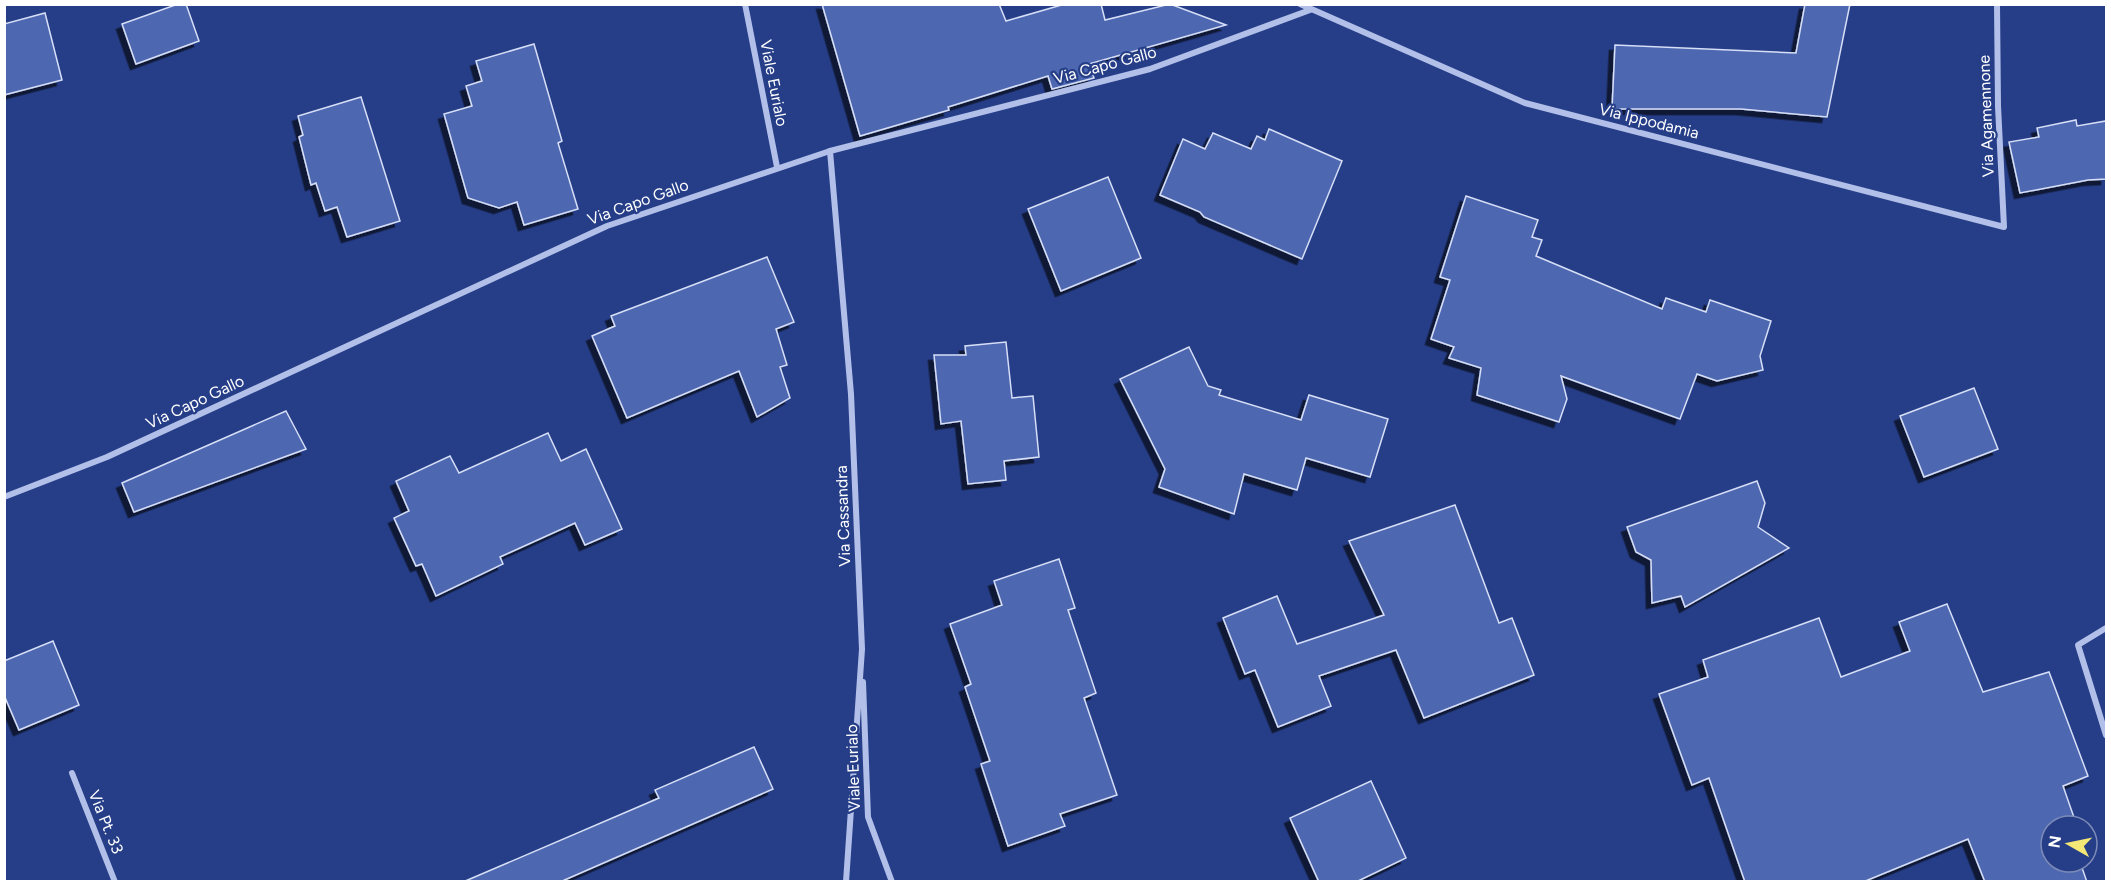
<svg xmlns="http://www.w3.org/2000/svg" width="2111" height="886" viewBox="0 0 2111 886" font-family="Figtree,sans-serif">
	<defs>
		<filter id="shadow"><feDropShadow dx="-5.5" dy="5.5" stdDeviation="0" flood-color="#0009"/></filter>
	</defs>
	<rect width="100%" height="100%" fill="#263e88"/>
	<!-- building -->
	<g fill="#4e67b0" stroke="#d6dff7" stroke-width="1.5" filter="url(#shadow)">
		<polygon points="178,4 186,4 199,41 136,64 122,24"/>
		<polygon points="822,4 999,4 1006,21 1065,4 1101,4 1105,20 1170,4 1226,25 1089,64 1094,78 1052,89 1048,76 948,107 949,110 860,136"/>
		<polygon points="1805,4 1850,4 1827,117 1741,109 1612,109 1615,45 1796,53"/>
		<polygon points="45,13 62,80 4,95 4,24"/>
		<polygon points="534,44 562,141 558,143 578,209 524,225 517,202 499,208 468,198 444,114 472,106 466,86 482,81 476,61"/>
		<polygon points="361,97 400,221 347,237 337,207 325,211 316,183 311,185 299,137 303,135 298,116"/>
		<polygon points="2076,120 2077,126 2106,121 2106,179 2088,180 2020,193 2009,142 2039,137 2037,128"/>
		<polygon points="1269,129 1342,161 1302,259 1204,217 1200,212 1160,195 1183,139 1205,149 1213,133 1251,149 1257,136 1265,140"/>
		<polygon points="1108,177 1141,258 1061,291 1028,209"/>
		<polygon points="1466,196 1538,220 1532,237 1542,240 1536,256 1662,309 1666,298 1706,312 1710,300 1771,321 1760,356 1763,370 1717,381 1697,374 1680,419 1561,376 1567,399 1559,422 1477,395 1481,368 1449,358 1454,347 1431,339 1450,280 1440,277"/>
		<polygon points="767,257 794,322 776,329 787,365 780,367 790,398 757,417 739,371 627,418 592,336 615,326 611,316"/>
		<polygon points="1006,342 1012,398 1033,396 1039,457 1004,461 1006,480 968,484 961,421 941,424 934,355 966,355 965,346"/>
		<polygon points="1189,347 1208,386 1221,390 1219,395 1301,420 1309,395 1388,419 1370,477 1306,458 1297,490 1244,474 1234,514 1159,487 1165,469 1120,379"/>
		<polygon points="1974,388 1998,449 1924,477 1900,416"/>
		<polygon points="286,411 306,449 134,512 122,483"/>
		<polygon points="548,433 561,461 586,449 622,529 585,545 575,523 500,557 503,564 436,596 422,564 416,566 394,518 409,511 396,481 450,456 459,473"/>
		<polygon points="1757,481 1765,503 1758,527 1789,548 1685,607 1681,596 1652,603 1651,560 1636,552 1627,527"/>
		<polygon points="1455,505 1499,623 1512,618 1534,675 1424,718 1396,650 1319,676 1331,706 1278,727 1255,670 1245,674 1223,618 1277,596 1297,644 1384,615 1349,541"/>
		<polygon points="1059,559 1075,608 1068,610 1096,693 1084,698 1117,795 1060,814 1065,826 1008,846 981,764 990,761 965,687 971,684 950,624 1002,605 994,581"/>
		<polygon points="1947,604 1983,692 2049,672 2088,776 2063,786 2077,826 2051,826 2051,862 2080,862 2087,882 1985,882 1968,839 1863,882 1745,882 1709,778 1692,785 1659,694 1708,677 1703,660 1819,618 1841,677 1910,651 1899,622"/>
		<polygon points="53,641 79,705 19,730 4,695 4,661"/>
		<polygon points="754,747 773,789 560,882 463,882 659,798 655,790"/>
		<polygon points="1371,781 1406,858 1356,882 1319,882 1290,818"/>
	</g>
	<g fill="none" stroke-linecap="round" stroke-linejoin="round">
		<!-- street -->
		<g stroke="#b2c0e9" stroke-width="6">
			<polyline points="745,4 777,167"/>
			<polyline points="1300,4 1525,103 2004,227 1998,106 1997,4"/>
			<polyline points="830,151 851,394 862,649 846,882"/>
			<polyline points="4,497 107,457 607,226 830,151 1150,69 1310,10"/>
			<polyline points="2106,628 2078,645 2106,735"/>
			<polyline points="863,682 868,817 892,882"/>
			<polyline points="72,773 115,882"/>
		</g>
	</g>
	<g text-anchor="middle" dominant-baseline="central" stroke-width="4.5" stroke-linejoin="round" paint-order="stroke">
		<!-- street labels -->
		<g font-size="16" fill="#fff" stroke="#263e88">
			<text transform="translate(1105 65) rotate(-15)">Via Capo Gallo</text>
			<text transform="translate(774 83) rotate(79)">Viale Eurialo</text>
			<text transform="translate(1986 116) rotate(-92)">Via Agamennone</text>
			<text transform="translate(1649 121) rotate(14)">Via Ippodamia</text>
			<text transform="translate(638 202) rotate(-20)">Via Capo Gallo</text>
			<text transform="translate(195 402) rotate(-25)">Via Capo Gallo</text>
			<text transform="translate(843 516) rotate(-92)">Via Cassandra</text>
			<text transform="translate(853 768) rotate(-92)">Viale Eurialo</text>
			<text transform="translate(106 822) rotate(68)">Via Pt. 33</text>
		</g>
	</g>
	<!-- border -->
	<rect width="2111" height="886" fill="none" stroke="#ffffff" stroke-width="12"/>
	<!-- north arrow -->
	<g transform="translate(2069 844) rotate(279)"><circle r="28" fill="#263e88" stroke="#7d8bb8" stroke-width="1.5"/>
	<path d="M0-4.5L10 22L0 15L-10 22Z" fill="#f3e776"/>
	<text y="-9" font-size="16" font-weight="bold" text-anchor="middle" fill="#ffffff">N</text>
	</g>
</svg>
